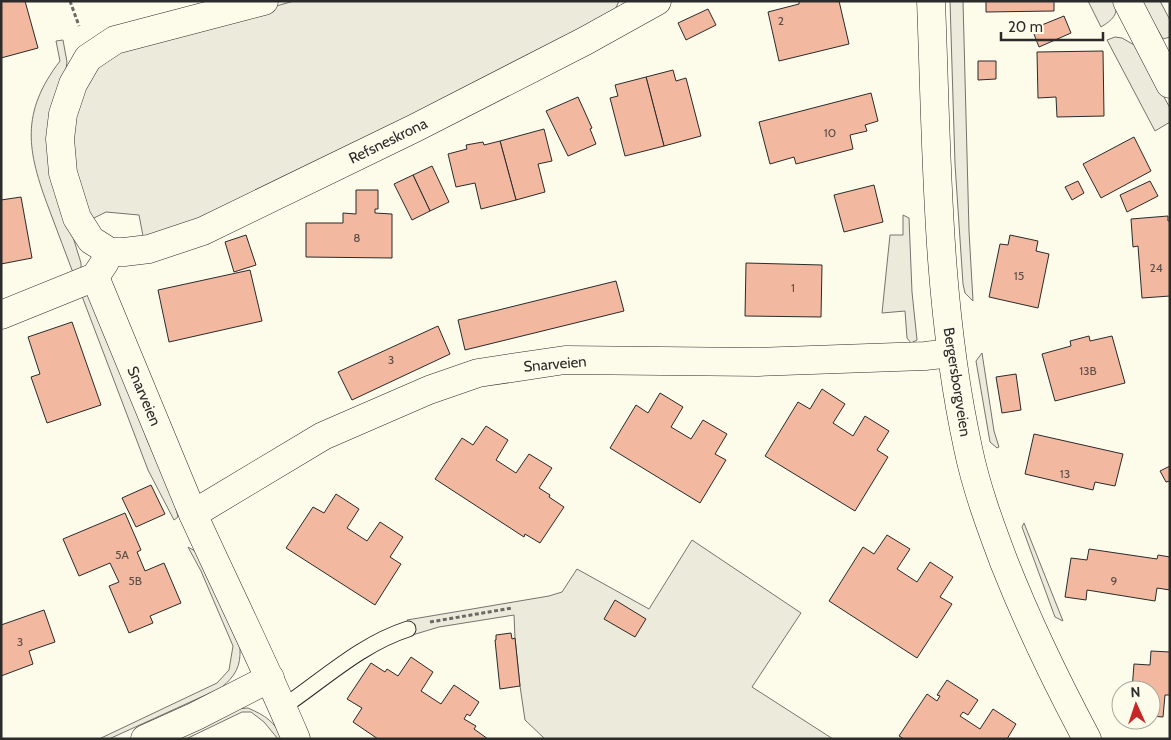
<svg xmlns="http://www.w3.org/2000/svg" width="1171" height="740" viewBox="0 0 1171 740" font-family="Cabin,sans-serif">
	<rect width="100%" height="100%" fill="#fdfbea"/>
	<!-- green -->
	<g fill="#ecebdb" stroke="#74746e">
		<polygon points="294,1 619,1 615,10 476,83 224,209 160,234 143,236 139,215 106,212 90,220 79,201 71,114 97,66 120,50"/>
		<polygon points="950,1 963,1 969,231 973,301 965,293 963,284 955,164"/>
		<path d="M 1088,1 L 1115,1 C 1119,15 1112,20 1101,27 Z"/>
		<polygon points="1141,1 1160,1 1170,20 1170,37 1163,39"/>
		<polygon points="1115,37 1122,38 1136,46 1170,108 1170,122 1155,131 1107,40"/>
		<path d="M 63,40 L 67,62 L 65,77 L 73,237 L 81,263 L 81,273 L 75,278 C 66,255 58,232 49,209 C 27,151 20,113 60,61 L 56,41 Z"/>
		<polygon points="903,215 909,218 912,292 917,340 911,343 907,338 905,311 882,313 890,235 903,235"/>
		<polygon points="88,289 104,323 148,442 172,494 178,517 174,520 148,470 80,291"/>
		<polygon points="982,353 994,431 999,447 997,448 990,442 976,361"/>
		<polygon points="1024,523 1063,621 1055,617 1022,527"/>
		<polygon points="692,540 801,613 752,687 833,739 545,739 525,720 520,686 515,638 514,615 439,627 409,636 407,620 549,596 562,592 577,569 649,609"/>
		<path d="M 188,547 L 195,551 L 202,563 L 240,648 C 241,667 235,676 221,688 L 109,739 L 99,739 L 217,683 L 229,670 L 233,646 L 201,571 Z"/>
		<path d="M 248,708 C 266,716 274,721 283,739 L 278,739 L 264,722 L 251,712 L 242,712 L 186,739 L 174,739 L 236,709 Z"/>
	</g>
	<!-- building -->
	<g fill="#f2b8a0" stroke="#2b2b2b">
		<polygon points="1,1 25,1 38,48 1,58"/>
		<polygon points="799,1 839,1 849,44 779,61 768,12 799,4"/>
		<polygon points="986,1 1054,1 1054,11 986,12"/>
		<polygon points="708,9 716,25 686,40 678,23"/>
		<polygon points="1064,16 1071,33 1039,47 1032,29"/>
		<polygon points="1103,51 1104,116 1057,117 1056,97 1038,98 1037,52"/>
		<polygon points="978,61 996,61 996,79 978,80"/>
		<polygon points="673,70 676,81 686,78 701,136 664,146 646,77"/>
		<polygon points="646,77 664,146 625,156 610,98 618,96 615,85"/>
		<polygon points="871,93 878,121 865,125 867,131 850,135 853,149 796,164 794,157 770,164 759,122"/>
		<polygon points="578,97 592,128 590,129 596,144 568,156 546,111"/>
		<polygon points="544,129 552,161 538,164 545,192 516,200 500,141"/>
		<polygon points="1134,137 1151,171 1101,198 1083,164"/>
		<polygon points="500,141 516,200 481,209 475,183 456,187 448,154 467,149 466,145 483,142 484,145"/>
		<polygon points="432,166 449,202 430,211 413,175"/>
		<polygon points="413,175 430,211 412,220 394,184"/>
		<polygon points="1078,181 1084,193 1072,200 1065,187"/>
		<polygon points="1150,181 1158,196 1127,212 1120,195"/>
		<polygon points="874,185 883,222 844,232 834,195"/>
		<polygon points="356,190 378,190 378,209 375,209 375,213 392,214 392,258 306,257 306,223 343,223 343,213 356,214"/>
		<polygon points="21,197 32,258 1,264 1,200"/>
		<polygon points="1168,216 1168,221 1170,221 1170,296 1142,298 1138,246 1133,247 1131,219"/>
		<polygon points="246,235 256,265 234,272 225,242"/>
		<polygon points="1010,235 1038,241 1036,251 1049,254 1038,308 989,297 1000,244 1008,245"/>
		<polygon points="746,263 822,265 821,317 745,316"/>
		<polygon points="250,270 262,321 169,342 158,290"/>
		<polygon points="616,281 624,311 465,350 458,320"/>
		<polygon points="72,322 101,405 47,423 31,377 40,374 28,337"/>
		<polygon points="438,326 450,354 352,400 338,372"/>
		<polygon points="1089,336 1090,341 1112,336 1125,383 1055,401 1042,354 1071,346 1070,341"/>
		<polygon points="1016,374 1021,410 1002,413 996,377"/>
		<polygon points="822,389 845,404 833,423 853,436 865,416 889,431 877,450 888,457 855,511 765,456 798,402 810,409"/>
		<polygon points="660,393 683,407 671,427 691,439 703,420 727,434 715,454 726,460 700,503 610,448 636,405 648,413"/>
		<polygon points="486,426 508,440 496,460 516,473 529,454 552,468 539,488 550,495 549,497 564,507 540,543 525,534 524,537 435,479 462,438 473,445"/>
		<polygon points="1034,434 1123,454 1115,486 1095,482 1093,490 1025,474"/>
		<polygon points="1170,466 1170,481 1166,482 1160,471"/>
		<polygon points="151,485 165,514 136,527 122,498"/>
		<polygon points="336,494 359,509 347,528 367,541 380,522 403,537 390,557 401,564 375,605 286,548 313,507 324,513"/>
		<polygon points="125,513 141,550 137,552 145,571 164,563 181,603 150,616 153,623 129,633 109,586 119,582 110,563 79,576 63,539"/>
		<polygon points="887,535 910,549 897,569 917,582 930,562 953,577 940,597 952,604 917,658 829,601 863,547 874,554"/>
		<polygon points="1089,549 1157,559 1158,555 1170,557 1170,590 1157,588 1155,601 1087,590 1086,600 1065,597 1071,558 1087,560"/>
		<polygon points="615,600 646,619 635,637 604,619"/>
		<polygon points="44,610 55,642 29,651 33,664 1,676 1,625"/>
		<polygon points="511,633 512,639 515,638 520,686 500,689 495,640 496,640 496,635"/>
		<polygon points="1151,651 1170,652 1170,695 1165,695 1163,717 1151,716 1151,690 1132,690 1134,664 1150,665"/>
		<polygon points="411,657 433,672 421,691 441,704 454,685 479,702 470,716 467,714 464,719 476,726 474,729 488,739 378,739 353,722 362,708 347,699 371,663 385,672 387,669 398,676"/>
		<polygon points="947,680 978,700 968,715 963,712 960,716 980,729 993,709 1016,724 1007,739 904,739 899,736 927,694 937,701 940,696 937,695"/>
	</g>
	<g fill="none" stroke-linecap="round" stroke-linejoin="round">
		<!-- service casing -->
		<g stroke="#2b2b2b" stroke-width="17">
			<path id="service" d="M 283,707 C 323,680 361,644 408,629"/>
		</g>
		<!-- minor casing -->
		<g stroke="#2b2b2b" stroke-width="29">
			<g id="minor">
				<polyline points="264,1 115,40 88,58 73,84 63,114 60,139 63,173 77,218 91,240 110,252 124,252 149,249 203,231 415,128 585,41 657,1"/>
				<polyline points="1127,1 1170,84"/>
				<polyline points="95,277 193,514"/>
				<polyline points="1,315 95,277 105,262"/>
				<polyline points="145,739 196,716 270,678"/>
				<path d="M 296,739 C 264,663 227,589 193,514 L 323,436 L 429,390 L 478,373 L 565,360 L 758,362 L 925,356 L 951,353"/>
			</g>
		</g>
		<!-- tertiary casing -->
		<g stroke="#2b2b2b" stroke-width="29">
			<path id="tertiary" d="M 931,1 C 937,151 936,301 968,448 C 976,487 990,525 1004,562 C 1028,623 1056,681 1087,739"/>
		</g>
		<!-- path -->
		<g stroke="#6a6964" stroke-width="3" stroke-dasharray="4 2.5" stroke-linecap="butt">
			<polyline points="70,1 79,26"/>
			<polyline points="430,622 512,608"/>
		</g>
		<!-- service -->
		<use href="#service" stroke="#fdfbea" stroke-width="15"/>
		<!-- minor -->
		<use href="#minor" stroke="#fdfbea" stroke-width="28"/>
		<!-- tertiary -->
		<use href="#tertiary" stroke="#fdfbea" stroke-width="28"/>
	</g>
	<g text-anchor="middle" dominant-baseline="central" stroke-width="4" stroke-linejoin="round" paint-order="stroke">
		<!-- number labels -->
		<g font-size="12" fill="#5d4e48">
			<text x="781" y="20">2</text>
			<text x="830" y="132">10</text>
			<text x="357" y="237">8</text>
			<text x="1156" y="267">24</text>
			<text x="1019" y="275">15</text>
			<text x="793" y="287">1</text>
			<text x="391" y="359">3</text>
			<text x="1088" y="370">13B</text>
			<text x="1065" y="473">13</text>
			<text x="122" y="554">5A</text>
			<text x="135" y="580">5B</text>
			<text x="1114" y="580">9</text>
			<text x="20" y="641">3</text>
		</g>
		<!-- street labels -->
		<g font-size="15" fill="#2b2b2b" stroke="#fdfbea">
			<text transform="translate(388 141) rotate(-26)">Refsneskrona</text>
			<text transform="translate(555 364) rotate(-5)">Snarveien</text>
			<text transform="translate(957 382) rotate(81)">Bergersborgveien</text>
			<text transform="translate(144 396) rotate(67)">Snarveien</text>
		</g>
	</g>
	<!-- border -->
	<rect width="1171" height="740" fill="none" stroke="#2b2b2b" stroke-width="5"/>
	<!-- north arrow -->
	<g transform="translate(1136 705) rotate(357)"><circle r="24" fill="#fdfbea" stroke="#a9a89e"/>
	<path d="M0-4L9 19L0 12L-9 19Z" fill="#c62828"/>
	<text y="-8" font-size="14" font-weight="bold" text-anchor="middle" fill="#2b2b2b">N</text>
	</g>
	<!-- scale -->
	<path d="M1001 32v8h102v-8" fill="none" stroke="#2b2b2b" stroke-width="2.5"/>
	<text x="1008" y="32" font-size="15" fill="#2b2b2b" stroke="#fdfbea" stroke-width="4" paint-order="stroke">20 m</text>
</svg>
